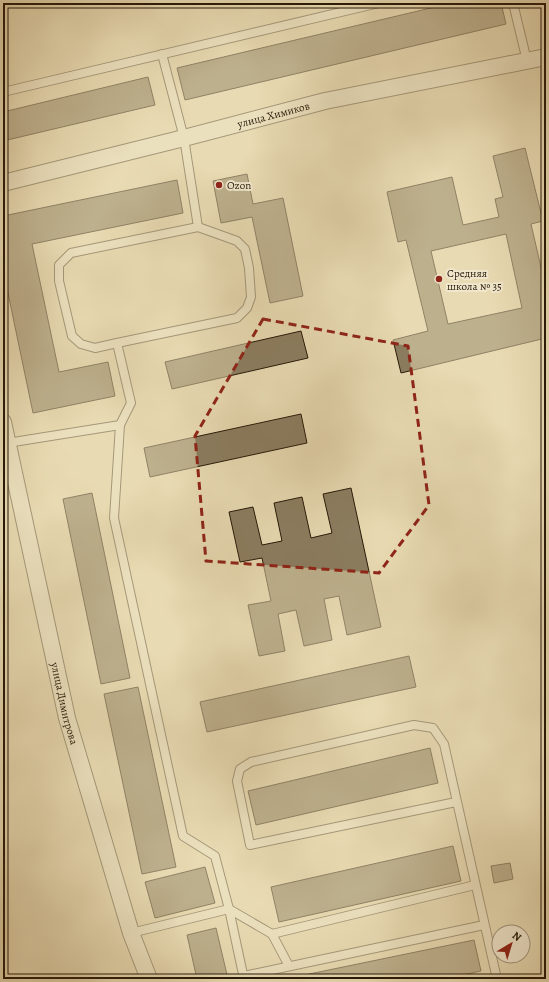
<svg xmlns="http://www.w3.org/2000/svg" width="549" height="982" viewBox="0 0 549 982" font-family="Alegreya,serif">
	<rect width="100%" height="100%" fill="#e8dab2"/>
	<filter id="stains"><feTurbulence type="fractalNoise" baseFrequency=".005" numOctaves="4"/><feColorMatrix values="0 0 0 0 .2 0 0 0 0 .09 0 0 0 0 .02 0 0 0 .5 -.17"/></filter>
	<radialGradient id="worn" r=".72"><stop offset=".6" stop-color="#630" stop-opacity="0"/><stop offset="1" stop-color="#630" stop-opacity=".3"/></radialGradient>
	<!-- building -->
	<g fill="#8b7d60" stroke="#261808" fill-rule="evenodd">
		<polygon points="452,3 501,3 506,24 185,100 177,68"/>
		<polygon points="148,77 155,105 3,141 3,112"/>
		<path d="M 525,148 L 543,221 L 531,224 L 546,289 L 546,338 L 401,373 L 393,340 L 428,331 L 406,240 L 398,242 L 387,192 L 452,177 L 463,225 L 499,217 L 495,199 L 503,197 L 493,156 ZM 506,234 L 522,308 L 448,324 L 431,251 Z"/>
		<polygon points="247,174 253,204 283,198 303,296 270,303 252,217 221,223 213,181"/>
		<polygon points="177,180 183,213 32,244 59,372 108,362 115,396 33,413 3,269 3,216"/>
		<polygon points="301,331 308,358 172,389 165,362"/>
		<polygon points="301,414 307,443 150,477 144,448"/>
		<polygon points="351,488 381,627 347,635 339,596 324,599 332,640 304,646 296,610 278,614 285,651 259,656 248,605 271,601 262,558 240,562 229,512 253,507 262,545 282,541 274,503 302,497 311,538 332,533 323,494"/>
		<polygon points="92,493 130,678 101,684 63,499"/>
		<polygon points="409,656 416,687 207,732 200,702"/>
		<polygon points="138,687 176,867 142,874 104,694"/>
		<polygon points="430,748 438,783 256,825 248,791"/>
		<polygon points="453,846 461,881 279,922 271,887"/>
		<polygon points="510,863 513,879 494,883 491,866"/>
		<polygon points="205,867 215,903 155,918 145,882"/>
		<polygon points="216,928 228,979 197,979 187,935"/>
		<polygon points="474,940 481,971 443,979 285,979"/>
	</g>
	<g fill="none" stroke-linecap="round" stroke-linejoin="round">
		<!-- service casing -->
		<g stroke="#564832" stroke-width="10">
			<g id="service">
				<polyline points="513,3 527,61"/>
				<polyline points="3,92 379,3"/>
				<polyline points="117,343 237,318 247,308 251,297 249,268 245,249 237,241 198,227"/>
				<polyline points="120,425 114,518 183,836 215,856 229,909 131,933"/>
				<polyline points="7,443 120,425 131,403 117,343 95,348 81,344 72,336 59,281 59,265 71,253 198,227 184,138 162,54"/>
				<polyline points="456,802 250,845 237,781 240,769 251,762 414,725 433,728 444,744 497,979"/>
				<polyline points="229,909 272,934 475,885"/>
				<polyline points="229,909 244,979"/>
				<polyline points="272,934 289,966"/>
				<polyline points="244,976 484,925"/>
			</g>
		</g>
		<!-- minor casing -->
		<g stroke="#564832" stroke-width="18">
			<g id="minor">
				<path id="s1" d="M 3,183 L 184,138 L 325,101 L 546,57"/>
				<path id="s2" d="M 3,422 L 67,718 L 131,933 L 149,979"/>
			</g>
		</g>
		<!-- service -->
		<use href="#service" stroke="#f0e7cd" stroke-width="8"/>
		<!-- minor -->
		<use href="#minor" stroke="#f0e7cd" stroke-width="16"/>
	</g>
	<!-- marked area -->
	<path d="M0 0H549V982H0ZM 263,319 L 408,346 L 429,505 L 379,573 L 206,561 L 195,436 Z" fill="#e8dab2" fill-opacity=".55" fill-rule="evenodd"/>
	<path fill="none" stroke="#8f2418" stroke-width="3" stroke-dasharray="8 5" stroke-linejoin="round" d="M 263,319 L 408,346 L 429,505 L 379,573 L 206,561 L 195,436 Z"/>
	<!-- markers -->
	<g fill="#8f2418" stroke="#f0e7cd" stroke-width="1.5">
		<circle cx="219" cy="185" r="4"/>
		<circle cx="439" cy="279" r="4"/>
	</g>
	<g text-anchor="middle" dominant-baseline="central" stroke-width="4" stroke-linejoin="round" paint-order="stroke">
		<!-- street labels -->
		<g font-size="11" fill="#261808" stroke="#f0e7cd">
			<text stroke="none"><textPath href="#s1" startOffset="279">улица Химиков</textPath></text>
			<text stroke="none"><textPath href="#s2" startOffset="288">улица Димитрова</textPath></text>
		</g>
		<!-- poi labels -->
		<g font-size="11" fill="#261808" stroke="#f0e7cd" text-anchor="start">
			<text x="227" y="185">Ozon</text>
			<text x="447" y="273">Средняя<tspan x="447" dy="13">школа № 35</tspan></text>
		</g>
	</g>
	<!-- margin -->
	<rect width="549" height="982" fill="none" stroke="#e8dab2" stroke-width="16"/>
	<rect x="4" y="4" width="541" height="974" fill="none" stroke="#261808" stroke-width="2"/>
	<rect x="8" y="8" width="533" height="966" fill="none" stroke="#261808"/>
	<!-- north arrow -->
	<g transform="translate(511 944) rotate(38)"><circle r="19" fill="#f0e7cd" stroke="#9f947e"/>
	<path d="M0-3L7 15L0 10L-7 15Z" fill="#8f2418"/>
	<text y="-6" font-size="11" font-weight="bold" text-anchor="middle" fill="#261808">N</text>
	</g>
	<rect width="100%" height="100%" filter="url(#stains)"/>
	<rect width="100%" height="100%" fill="url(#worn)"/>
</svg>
